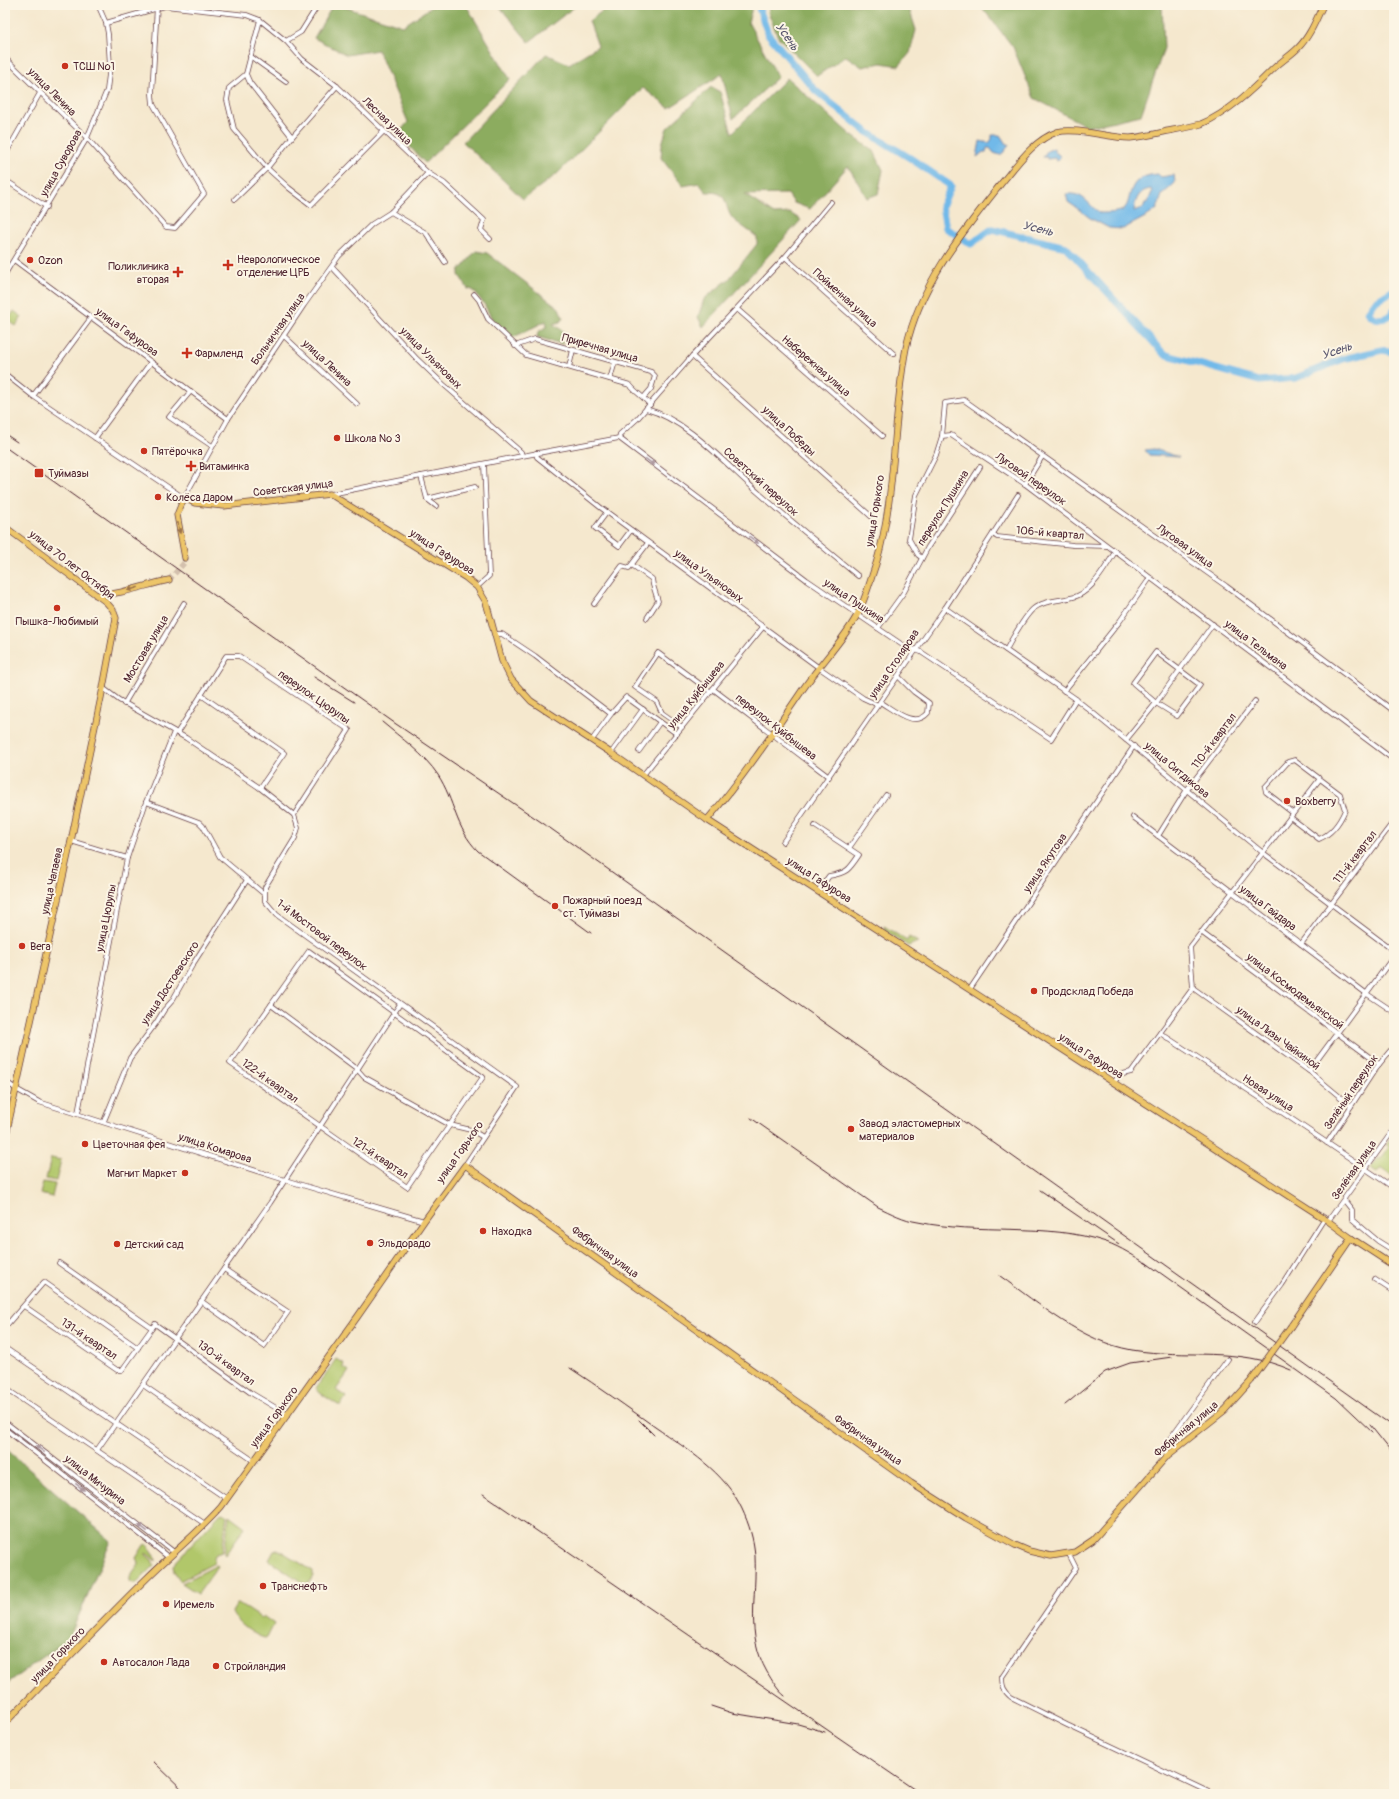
<svg xmlns="http://www.w3.org/2000/svg" width="1399" height="1799" viewBox="0 0 1399 1799" font-family="Pangolin,sans-serif">
	<rect width="100%" height="100%" fill="#fcf5e5"/>
	<filter id="ink" filterUnits="userSpaceOnUse"><feTurbulence type="fractalNoise" baseFrequency=".025" numOctaves="2"/><feDisplacementMap in="SourceGraphic" scale="8" xChannelSelector="R" yChannelSelector="G"/><feConvolveMatrix kernelMatrix="1 2 1 2 8 2 1 2 1" color-interpolation-filters="sRGB"/></filter>
	<filter id="wash" filterUnits="userSpaceOnUse"><feTurbulence type="fractalNoise" baseFrequency=".012" numOctaves="4" result="noise"/><feDisplacementMap in="SourceGraphic" scale="16" xChannelSelector="R" yChannelSelector="G"/><feGaussianBlur stdDeviation="0.9" result="paint"/><feColorMatrix in="noise" values="0 0 0 0 0 0 0 0 0 0 0 0 0 0 0 0 0 1.4 0 .05"/><feComposite in="paint" operator="in"/></filter>
	<g filter="url(#wash)">
		<rect width="100%" height="100%" fill="#f5e8ce"/>
		<!-- green -->
		<g fill="#b1c76b" stroke="#7e734b">
			<polygon points="14,311 22,317 16,326 8,320"/>
			<polygon points="884,926 907,941 909,937 918,942 908,946 884,930"/>
			<polygon points="1394,1133 1394,1177 1381,1168 1377,1173 1369,1168 1379,1158 1381,1159 1389,1147 1386,1145"/>
			<polygon points="51,1158 61,1160 56,1181 46,1179"/>
			<polygon points="43,1182 55,1184 52,1197 40,1194"/>
			<polygon points="336,1359 344,1364 343,1367 349,1371 336,1390 346,1397 341,1405 338,1405 320,1393 316,1388"/>
			<polygon points="223,1513 227,1515 222,1552 216,1554 214,1557 214,1563 180,1581 174,1572 173,1565 220,1514"/>
			<polygon points="229,1515 245,1527 225,1555 224,1554"/>
			<polygon points="147,1544 155,1555 156,1561 146,1553 146,1555 152,1560 154,1565 136,1583 133,1583 130,1581 130,1576 139,1564 136,1558 144,1545"/>
			<polygon points="277,1550 281,1551 313,1571 313,1576 309,1583 303,1583 269,1560 274,1551"/>
			<polygon points="217,1565 218,1566 198,1594 182,1583"/>
			<path d="M 237,1604 L 240,1604 L 261,1618 L 263,1616 L 274,1624 L 267,1638 C 258,1639 233,1620 232,1612 Z"/>
		</g>
		<!-- forest -->
		<g fill="#8cac5f" stroke="#6b6645">
			<polygon points="333,5 338,5 403,26 434,5 466,5 510,79 425,163 398,134 408,122 378,50 347,55 314,38"/>
			<polygon points="498,5 577,5 529,42"/>
			<polygon points="610,5 753,5 748,22 778,77 733,119 722,74 669,108 643,88 557,174 523,199 463,142 546,54 569,64 598,46 589,21"/>
			<polygon points="771,5 908,5 916,30 910,53 899,66 881,63 862,67 846,56 817,76 778,37 768,12"/>
			<polygon points="980,5 1162,5 1164,48 1141,115 1088,127 1034,98 1013,47"/>
			<path d="M 787,78 L 851,135 L 874,151 L 883,170 L 878,194 L 867,198 L 848,166 L 810,209 L 794,203 L 788,194 L 745,195 L 774,214 L 790,213 L 801,220 L 703,327 L 698,317 L 704,299 L 729,279 L 757,244 L 757,237 C 750,231 741,226 734,220 C 722,208 732,191 706,192 L 699,183 L 683,186 L 661,158 L 662,144 L 667,128 L 711,87 L 720,92 L 732,133 Z"/>
			<polygon points="476,251 487,253 559,308 563,318 560,322 553,324 566,333 562,344 537,337 538,332 547,326 546,321 512,338 492,319 484,304 473,290 468,289 459,275 459,271"/>
			<polygon points="5,1448 111,1541 69,1638 5,1685 5,1519 7,1511 5,1510"/>
		</g>
		<!-- water -->
		<g fill="#71b9e9" stroke="#5e6c8a" fill-rule="evenodd">
			<polygon points="992,135 1000,135 1006,144 1009,144 1005,151 1000,155 994,153 990,148 987,148 986,152 983,152 977,157 980,141 989,143 992,139"/>
			<polygon points="1054,148 1054,151 1060,156 1059,160 1056,161 1055,158 1047,159 1047,157 1043,157 1047,151"/>
			<path d="M 1158,174 L 1161,177 L 1174,175 L 1175,183 L 1162,195 L 1157,209 L 1149,215 L 1123,229 L 1109,228 L 1090,218 L 1081,211 L 1068,202 L 1066,194 C 1084,192 1088,205 1100,213 C 1105,213 1111,213 1116,212 C 1139,210 1117,177 1158,174 ZM 1151,189 L 1152,192 L 1148,202 L 1145,203 L 1143,208 L 1134,211 C 1135,200 1139,190 1151,189 Z"/>
			<polygon points="1154,449 1179,457 1149,455 1145,450"/>
		</g>
		<g fill="none" stroke-linecap="round" stroke-linejoin="round">
			<!-- river -->
			<g stroke="#71b9e9" stroke-width="7">
				<polyline points="758,5 768,34 816,91 867,132 910,158 951,186 942,206 946,228 971,244 992,229 1066,247 1164,354 1259,381 1296,378 1343,359 1382,350 1394,352"/>
				<path d="M 1394,290 L 1376,301 L 1368,312 C 1372,319 1382,321 1389,316 C 1391,314 1392,312 1394,311"/>
			</g>
		</g>
	</g>
	<g filter="url(#ink)">
		<g fill="none" stroke-linecap="round" stroke-linejoin="round">
			<!-- major-tunnel -->
			<polyline stroke="#d3c0ad" stroke-width="5.5" stroke-dasharray="5.5 3" stroke-linecap="butt" points="169,580 185,562 185,558"/>
			<!-- minor casing -->
			<g stroke="#643d43" stroke-width="5.5">
				<g id="minor">
					<polyline points="260,20 246,74 229,88 227,100 234,129 267,168 289,188 311,205 384,131"/>
					<polyline points="106,23 165,6 247,15 260,20 286,41 302,59 337,86 428,173 444,183 484,220 481,230 490,239"/>
					<polyline points="286,41 301,32 318,5"/>
					<polyline points="250,56 286,82"/>
					<polyline points="5,58 87,138 166,227 175,228 204,194 153,104 152,94 157,5"/>
					<polyline points="246,74 250,83 292,137"/>
					<polyline points="5,155 40,93"/>
					<polyline points="5,180 47,207"/>
					<polyline points="235,199 267,168 292,137 337,86"/>
					<polyline points="391,212 426,233 445,262"/>
					<polyline points="785,257 894,354"/>
					<polyline points="14,260 228,419"/>
					<polyline points="332,267 417,359 443,384 521,452 522,456"/>
					<polyline points="5,274 87,138 107,90 110,66 108,34 106,23 98,5"/>
					<path d="M 474,294 L 479,300 L 488,319 L 526,355 L 630,385 C 635,392 644,397 650,405"/>
					<polyline points="737,309 882,436"/>
					<polyline points="284,336 357,404"/>
					<polyline points="515,346 535,339 651,372 655,376 651,389 644,397"/>
					<polyline points="692,356 874,519"/>
					<polyline points="569,367 573,350"/>
					<polyline points="5,374 33,396 184,498 228,419 304,305 339,256 372,224 391,212 428,173"/>
					<polyline points="610,379 615,362"/>
					<polyline points="191,391 169,417 212,446"/>
					<polyline points="33,396 91,318"/>
					<path d="M 646,409 C 688,420 727,466 760,494 C 792,522 825,549 858,576"/>
					<polyline points="942,436 951,435 1025,484 1394,760"/>
					<polyline points="95,438 151,362"/>
					<polyline points="619,438 807,580 904,646 921,652 1051,739 1076,699"/>
					<polyline points="619,438 620,434 637,419 692,356 785,257 831,202"/>
					<polyline points="536,453 537,457 600,507 818,667 863,698 878,705"/>
					<polyline points="421,476 427,499 475,487"/>
					<polyline points="1025,484 1042,457"/>
					<polyline points="331,494 522,456 619,438"/>
					<polyline points="427,499 436,506"/>
					<polyline points="607,512 595,528 619,546 631,530"/>
					<polyline points="993,534 997,537 1073,545 1107,546"/>
					<polyline points="922,558 918,555 909,539 916,495 936,455 942,436 945,403 964,400 1226,586 1394,711"/>
					<polyline points="632,565 652,579 653,585 658,601 647,618"/>
					<polyline points="477,587 489,576 484,464"/>
					<polyline points="594,604 622,566 629,568 648,543"/>
					<polyline points="945,608 1076,699 1262,852 1394,951"/>
					<polyline points="878,628 904,592 928,547 980,467"/>
					<polyline points="495,634 502,634 535,656 611,714 592,740"/>
					<path d="M 1006,650 C 1012,639 1024,617 1033,609 C 1045,599 1064,601 1077,596 C 1093,590 1107,565 1115,552"/>
					<polygon points="1156,652 1200,685 1177,716 1156,703 1133,683"/>
					<polyline points="103,688 119,700 186,738 260,788 294,815 298,828 295,838 265,887 265,901 277,915 517,1087 465,1165"/>
					<polyline points="713,689 829,777"/>
					<polyline points="1064,691 1120,621 1150,578"/>
					<polyline points="201,695 284,753 260,788"/>
					<path d="M 880,702 C 894,710 914,729 928,713 L 929,703 L 914,692 L 898,676"/>
					<polyline points="124,704 184,603"/>
					<polyline points="611,714 626,697 677,734"/>
					<polyline points="682,727 662,713 657,702 635,687 658,653 711,692"/>
					<polyline points="177,733 226,656 239,656 349,730 294,815"/>
					<polyline points="1126,740 1156,703 1213,624"/>
					<polyline points="639,751 660,722"/>
					<polyline points="611,753 643,709"/>
					<polyline points="643,775 763,627"/>
					<polyline points="146,802 199,822 203,826 220,857 264,894"/>
					<polyline points="1133,817 1367,994 1394,1012"/>
					<path d="M 1290,817 L 1319,839 C 1331,834 1340,822 1345,810 L 1340,794 L 1295,760 L 1288,762 L 1265,787 L 1266,792 L 1293,813"/>
					<path d="M 815,826 L 859,855 C 849,870 847,873 829,876 L 818,891"/>
					<polyline points="1158,836 1186,791 1255,701"/>
					<polyline points="71,841 127,858"/>
					<polyline points="783,842 945,608 1018,495"/>
					<polyline points="849,848 886,795"/>
					<polyline points="1201,932 1379,1064"/>
					<polyline points="1301,944 1394,821"/>
					<polygon points="309,951 483,1077 407,1187 230,1063"/>
					<polyline points="1193,988 1309,1071 1351,1106"/>
					<polyline points="970,989 1134,746"/>
					<polyline points="271,1005 356,1068 364,1077 450,1125 471,1130 483,1137"/>
					<polyline points="1160,1033 1271,1105 1394,1188"/>
					<polyline points="1309,1071 1394,956"/>
					<polyline points="5,1081 16,1089 39,1102 285,1180 424,1221"/>
					<polyline points="1114,1083 1119,1075 1131,1072 1193,988 1190,947 1319,780"/>
					<polyline points="78,1113 127,858 146,802 174,732"/>
					<polyline points="104,1121 130,1058 156,1023 164,1010 172,1001 193,964 247,880"/>
					<polyline points="1327,1143 1376,1068 1390,1051"/>
					<polyline points="1344,1200 1352,1210 1352,1219 1378,1241 1394,1251"/>
					<polyline points="1328,1221 1394,1129"/>
					<polyline points="59,1263 152,1328"/>
					<polyline points="1374,1279 1394,1292"/>
					<polyline points="201,1301 264,1346 288,1312 224,1269"/>
					<polyline points="24,1306 117,1370 122,1370 155,1324 251,1393 288,1415"/>
					<polyline points="1255,1322 1282,1285 1324,1219"/>
					<polyline points="5,1327 44,1282 138,1348"/>
					<polyline points="5,1348 227,1499"/>
					<polyline points="143,1385 254,1461"/>
					<polyline points="5,1388 205,1524"/>
					<polyline points="5,1422 174,1552"/>
					<polyline points="5,1429 146,1539 168,1557"/>
					<polyline points="97,1450 270,1203 400,1004"/>
					<polyline points="1168,1455 1163,1448 1228,1359"/>
					<path d="M 1069,1554 L 1076,1568 L 1002,1677 C 1002,1687 1004,1691 1011,1697 L 1067,1725 L 1213,1794"/>
				</g>
			</g>
			<!-- major casing -->
			<g stroke="#643d43" stroke-width="7">
				<g id="major">
					<polyline points="5,527 106,602 113,610 116,618 103,688 71,841 5,1139"/>
					<polyline points="185,558 177,515 184,498 195,503 224,506 330,494 466,578 477,587 486,602 502,661 511,679 531,701 611,753 707,820 1328,1221 1351,1238 1394,1266"/>
					<path d="M 96,595 C 121,595 145,585 169,580"/>
					<path d="M 707,820 C 742,779 773,733 803,689 C 820,664 842,642 856,617 C 865,601 870,581 876,564 C 897,494 892,419 906,348 C 920,284 961,234 1000,185 C 1016,166 1033,140 1057,132 C 1076,127 1109,138 1130,138 C 1143,137 1155,134 1168,131 C 1179,129 1191,127 1201,124 C 1228,113 1252,90 1272,70 C 1280,62 1290,56 1298,48 C 1310,36 1316,20 1323,5"/>
					<polyline points="1291,1326 1351,1238"/>
					<path d="M 5,1723 C 52,1675 98,1626 146,1579 C 171,1554 198,1533 221,1507 L 358,1316 L 424,1221 L 465,1165 L 911,1483 L 966,1518 L 1015,1545 L 1029,1551 L 1051,1556 L 1075,1552 L 1093,1540 L 1168,1455 L 1225,1410 L 1251,1381"/>
				</g>
			</g>
			<!-- minor -->
			<use href="#minor" stroke="#fff" stroke-width="4"/>
			<!-- major -->
			<use href="#major" stroke="#edc569" stroke-width="5.5"/>
			<!-- rail -->
			<g stroke="#4a1f2b" stroke-width="1">
				<polyline points="5,434 17,442"/>
				<polyline points="5,447 396,724 547,826 1394,1427"/>
				<polyline points="314,677 354,702"/>
				<path d="M 382,722 C 401,738 424,754 438,775 C 455,801 455,828 478,851 L 591,933"/>
				<path d="M 751,1118 L 878,1207 C 891,1213 904,1220 918,1222 C 979,1235 1046,1222 1106,1242 C 1121,1247 1135,1257 1149,1265"/>
				<polyline points="1040,1190 1119,1244"/>
				<polyline points="1145,1262 1336,1398 1372,1432"/>
				<path d="M 1000,1276 C 1041,1305 1081,1341 1132,1350 C 1187,1359 1236,1346 1291,1370"/>
				<path d="M 570,1368 C 599,1387 627,1407 655,1427 C 688,1450 725,1472 742,1509 C 749,1524 754,1540 755,1556 C 757,1598 745,1633 767,1672 C 772,1680 777,1690 785,1696"/>
				<polyline points="1065,1405 1105,1372 1130,1363 1172,1357"/>
				<polyline points="639,1420 654,1435"/>
				<polyline points="1370,1425 1394,1455"/>
				<polyline points="483,1494 921,1794"/>
				<polyline points="711,1706 732,1713 798,1724 825,1732"/>
				<polyline points="154,1762 187,1794"/>
			</g>
			<!-- major-bridge casing -->
			<g stroke="#643d43" stroke-width="7" stroke-linecap="butt">
				<polyline id="major-bridge" points="1251,1381 1291,1326"/>
			</g>
			<!-- major-bridge -->
			<use href="#major-bridge" stroke="#edc569" stroke-width="5.5"/>
		</g>
		<!-- one-way arrows -->
		<defs><path id="oneway-solid" d="M-6-.8H1V-3.2L6.5 0L1 3.2V.8H-6Z"/></defs>
		<g fill="#ae9aa0">
			<use href="#oneway-solid" transform="translate(650 462) rotate(37)"/>
			<use href="#oneway-solid" transform="translate(754 540) rotate(37)"/>
			<use href="#oneway-solid" transform="translate(40 1449) rotate(-142)"/>
			<use href="#oneway-solid" transform="translate(80 1487) rotate(38)"/>
			<use href="#oneway-solid" transform="translate(143 1528) rotate(-142)"/>
		</g>
		<g fill="#9c724a">
			<use href="#oneway-solid" transform="translate(179 528) rotate(79)"/>
			<use href="#oneway-solid" transform="translate(133 589) rotate(164)"/>
		</g>
	</g>
	<!-- markers -->
	<g fill="#c8321e" stroke="#fcf5e5" stroke-width="1.5">
		<circle cx="65" cy="66" r="4"/>
		<circle cx="30" cy="260" r="4"/>
		<path d="M226 259h4v4h4v4h-4v4h-4v-4h-4v-4h4z"/>
		<path d="M176 266h4v4h4v4h-4v4h-4v-4h-4v-4h4z"/>
		<path d="M185 347h4v4h4v4h-4v4h-4v-4h-4v-4h4z"/>
		<circle cx="337" cy="438" r="4"/>
		<circle cx="144" cy="451" r="4"/>
		<path d="M189 460h4v4h4v4h-4v4h-4v-4h-4v-4h4z"/>
		<rect x="34" y="468" width="10" height="10" rx="2"/>
		<circle cx="158" cy="497" r="4"/>
		<circle cx="57" cy="608" r="4"/>
		<circle cx="1287" cy="801" r="4"/>
		<circle cx="555" cy="906" r="4"/>
		<circle cx="22" cy="946" r="4"/>
		<circle cx="1034" cy="991" r="4"/>
		<circle cx="851" cy="1129" r="4"/>
		<circle cx="85" cy="1144" r="4"/>
		<circle cx="185" cy="1173" r="4"/>
		<circle cx="483" cy="1231" r="4"/>
		<circle cx="370" cy="1243" r="4"/>
		<circle cx="117" cy="1244" r="4"/>
		<circle cx="263" cy="1586" r="4"/>
		<circle cx="166" cy="1604" r="4"/>
		<circle cx="104" cy="1662" r="4"/>
		<circle cx="216" cy="1666" r="4"/>
	</g>
	<g text-anchor="middle" dominant-baseline="central" stroke-width="4" stroke-linejoin="round" paint-order="stroke">
		<!-- poi labels -->
		<g font-size="11" fill="#4a1f2b" stroke="#fcf5e5" text-anchor="start">
			<text x="73" y="66">ТСШ №1</text>
			<text x="237" y="259">Неврологическое<tspan x="237" dy="13">отделение ЦРБ</tspan></text>
			<text x="38" y="260">Ozon</text>
			<text x="169" y="266" text-anchor="end">Поликлиника<tspan x="169" dy="13">вторая</tspan></text>
			<text x="195" y="353">Фармленд</text>
			<text x="345" y="438">Школа № 3</text>
			<text x="152" y="451">Пятёрочка</text>
			<text x="199" y="466">Витаминка</text>
			<text x="48" y="473">Туймазы</text>
			<text x="166" y="497">Колёса Даром</text>
			<text x="57" y="621" text-anchor="middle">Пышка-Любимый</text>
			<text x="1295" y="801">Boxberry</text>
			<text x="563" y="900">Пожарный поезд<tspan x="563" dy="13">ст. Туймазы</tspan></text>
			<text x="30" y="946">Вега</text>
			<text x="1042" y="991">Продсклад Победа</text>
			<text x="859" y="1123">Завод эластомерных<tspan x="859" dy="13">материалов</tspan></text>
			<text x="93" y="1144">Цветочная фея</text>
			<text x="177" y="1173" text-anchor="end">Магнит Маркет</text>
			<text x="491" y="1231">Находка</text>
			<text x="378" y="1243">Эльдорадо</text>
			<text x="125" y="1244">Детский сад</text>
			<text x="271" y="1586">Транснефть</text>
			<text x="174" y="1604">Иремель</text>
			<text x="112" y="1662">Автосалон Лада</text>
			<text x="224" y="1666">Стройландия</text>
		</g>
		<!-- street labels -->
		<g font-size="11" fill="#4a1f2b" stroke="#fcf5e5">
			<text transform="translate(52 92) rotate(45)">улица Ленина</text>
			<text transform="translate(387 121) rotate(44)">Лесная улица</text>
			<text transform="translate(61 163) rotate(-61)">улица Суворова</text>
			<text transform="translate(845 298) rotate(42)">Пойменная улица</text>
			<text transform="translate(278 329) rotate(-55)">Больничная улица</text>
			<text transform="translate(127 332) rotate(36)">улица Гафурова</text>
			<text transform="translate(600 348) rotate(16)">Приречная улица</text>
			<text transform="translate(431 358) rotate(45)">улица Ульяновых</text>
			<text transform="translate(327 363) rotate(43)">улица Ленина</text>
			<text transform="translate(816 366) rotate(41)">Набережная улица</text>
			<text transform="translate(789 431) rotate(43)">улица Победы</text>
			<text transform="translate(1031 479) rotate(35)">Луговой переулок</text>
			<text transform="translate(761 482) rotate(42)">Советский переулок</text>
			<text transform="translate(293 488) rotate(-7)">Советская улица</text>
			<text transform="translate(943 508) rotate(-58)">переулок Пушкина</text>
			<text transform="translate(875 511) rotate(-81)">улица Горького</text>
			<text transform="translate(1050 533) rotate(5)">106-й квартал</text>
			<text transform="translate(1185 546) rotate(36)">Луговая улица</text>
			<text transform="translate(442 552) rotate(33)">улица Гафурова</text>
			<text transform="translate(72 565) rotate(38)">улица 70 лет Октября</text>
			<text transform="translate(709 576) rotate(36)">улица Ульяновых</text>
			<text transform="translate(854 601) rotate(34)">улица Пушкина</text>
			<text transform="translate(1256 645) rotate(37)">улица Тельмана</text>
			<text transform="translate(146 649) rotate(-59)">Мостовая улица</text>
			<text transform="translate(894 664) rotate(-56)">улица Столярова</text>
			<text transform="translate(696 695) rotate(-51)">улица Куйбышева</text>
			<text transform="translate(314 697) rotate(35)">переулок Цюрупы</text>
			<text transform="translate(776 727) rotate(38)">переулок Куйбышева</text>
			<text transform="translate(1214 741) rotate(-53)">110-й квартал</text>
			<text transform="translate(1177 770) rotate(40)">улица Ситдикова</text>
			<text transform="translate(1355 857) rotate(-52)">111-й квартал</text>
			<text transform="translate(1045 863) rotate(-56)">улица Якутова</text>
			<text transform="translate(819 880) rotate(33)">улица Гафурова</text>
			<text transform="translate(52 881) rotate(-78)">улица Чапаева</text>
			<text transform="translate(1268 908) rotate(37)">улица Гайдара</text>
			<text transform="translate(106 918) rotate(-79)">улица Цюрупы</text>
			<text transform="translate(322 935) rotate(37)">1-й Мостовой переулок</text>
			<text transform="translate(170 983) rotate(-57)">улица Достоевского</text>
			<text transform="translate(1295 991) rotate(37)">улица Космодемьянской</text>
			<text transform="translate(1278 1038) rotate(36)">улица Лизы Чайкиной</text>
			<text transform="translate(1091 1056) rotate(33)">улица Гафурова</text>
			<text transform="translate(270 1081) rotate(36)">122-й квартал</text>
			<text transform="translate(1351 1092) rotate(-56)">Зелёный переулок</text>
			<text transform="translate(1268 1093) rotate(33)">Новая улица</text>
			<text transform="translate(215 1148) rotate(18)">улица Комарова</text>
			<text transform="translate(460 1152) rotate(-55)">улица Горького</text>
			<text transform="translate(380 1158) rotate(34)">121-й квартал</text>
			<text transform="translate(1354 1170) rotate(-55)">Зелёная улица</text>
			<text transform="translate(605 1252) rotate(36)">Фабричная улица</text>
			<text transform="translate(89 1339) rotate(34)">131-й квартал</text>
			<text transform="translate(226 1363) rotate(36)">130-й квартал</text>
			<text transform="translate(274 1417) rotate(-54)">улица Горького</text>
			<text transform="translate(1186 1429) rotate(-40)">Фабричная улица</text>
			<text transform="translate(868 1440) rotate(35)">Фабричная улица</text>
			<text transform="translate(95 1480) rotate(38)">улица Мичурина</text>
			<text transform="translate(58 1655) rotate(-46)">улица Горького</text>
		</g>
		<!-- water labels -->
		<g font-size="12" font-style="italic" fill="#58556e" stroke="#fcf5e5">
			<text transform="translate(787 37) rotate(55)">Усень</text>
			<text transform="translate(1038 229) rotate(14)">Усень</text>
			<text transform="translate(1337 351) rotate(-19)">Усень</text>
		</g>
	</g>
	<!-- margin -->
	<rect width="1399" height="1799" fill="none" stroke="#fcf5e5" stroke-width="20"/>
</svg>
